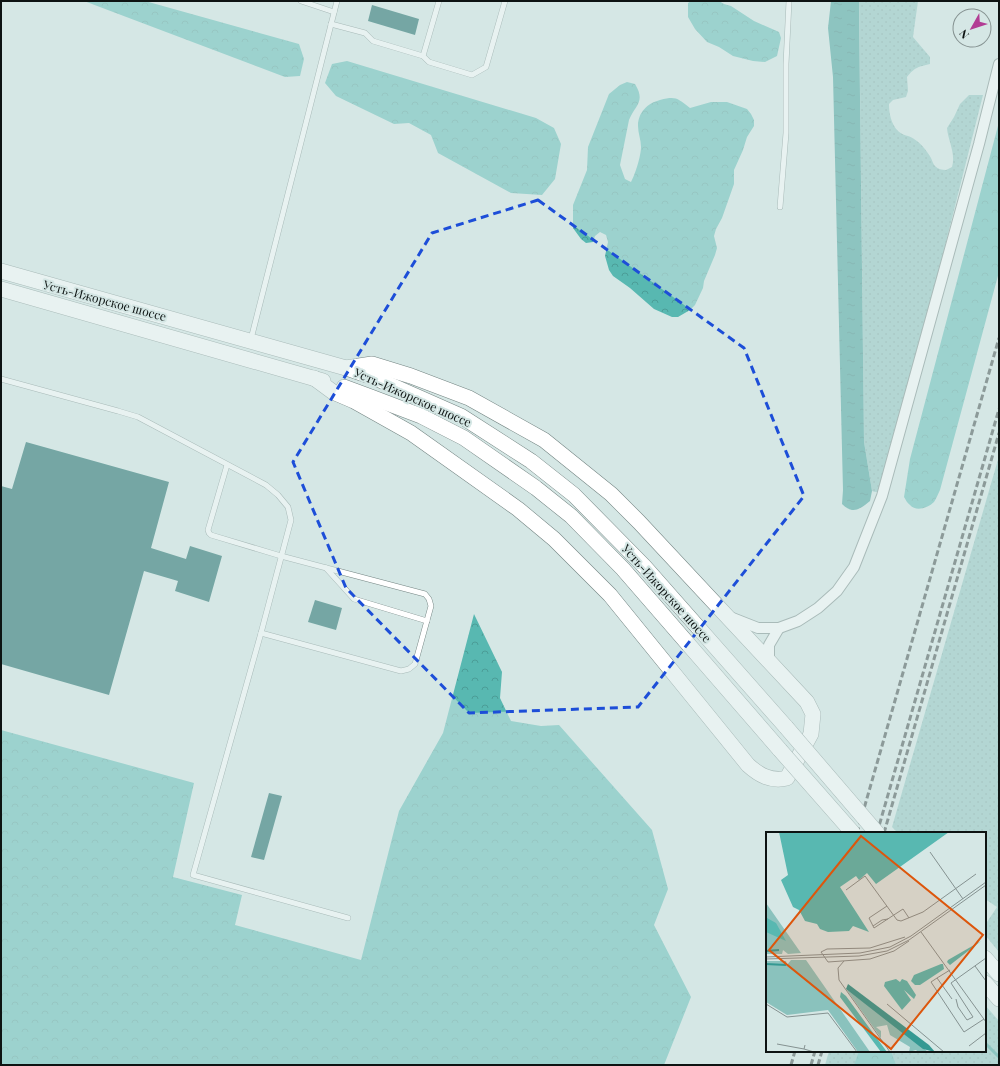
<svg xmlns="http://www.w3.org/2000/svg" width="1000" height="1066" viewBox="0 0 1000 1066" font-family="'Playfair Display',serif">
	<defs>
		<pattern id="grass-dots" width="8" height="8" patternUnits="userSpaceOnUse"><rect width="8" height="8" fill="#8ac2bd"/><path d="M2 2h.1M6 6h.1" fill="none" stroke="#76a6a1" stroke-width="1.8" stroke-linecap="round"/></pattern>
		<pattern id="forest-crowns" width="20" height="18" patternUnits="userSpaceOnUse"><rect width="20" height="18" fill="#58b8b1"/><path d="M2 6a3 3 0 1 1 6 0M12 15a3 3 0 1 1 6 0" fill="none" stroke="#4b9d97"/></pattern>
		<pattern id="water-ripples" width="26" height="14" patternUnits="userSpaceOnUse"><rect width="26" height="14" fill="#359993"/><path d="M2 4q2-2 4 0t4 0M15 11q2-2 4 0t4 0" fill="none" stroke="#2b7c77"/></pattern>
	</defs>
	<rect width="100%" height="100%" fill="#d5e7e5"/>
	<!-- grass -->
	<g fill="url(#grass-dots)">
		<path d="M 859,1 L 918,1 L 913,37 L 930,57 L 930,64 C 918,67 915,67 907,77 L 908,91 L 906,97 L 893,100 L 889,104 C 889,113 891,124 898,131 C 903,136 909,135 914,139 C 921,143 927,151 931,158 C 932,160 933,164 935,166 C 938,169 942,170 946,170 L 952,167 C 956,153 948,141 947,128 L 954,117 L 960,104 L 969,95 L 983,95 L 885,484 C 881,490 879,494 872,491 L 864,442 Z"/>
		<polygon points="999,456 999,952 985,935 985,925 997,907 985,899 985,833 898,833 892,827"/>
		<polygon points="985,1005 999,1021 999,1065 825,1065 829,1051 985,1051"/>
	</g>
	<!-- forest -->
	<g fill="url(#forest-crowns)">
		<polygon points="84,1 145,1 299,44 304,59 300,76 285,77"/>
		<polygon points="691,1 719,1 724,4 731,6 754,21 779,32 781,38 777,56 765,62 753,61 733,56 719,47 707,42 695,29 688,17 688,3"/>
		<polygon points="347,61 536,118 554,128 561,144 555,179 542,195 511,193 438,153 431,135 409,123 394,124 336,96 325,83 332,64"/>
		<path d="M 627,82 L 635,84 C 646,102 635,105 629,120 L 620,165 L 625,179 L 631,182 C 635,175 641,156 641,147 C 641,140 638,133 638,126 C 638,112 648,103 660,100 C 676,96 677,98 690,108 L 711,102 L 727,102 L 747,109 L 751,114 L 754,120 L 754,126 L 747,137 L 743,150 L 734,170 L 734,184 L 722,218 L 716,229 L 714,236 L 717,248 L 715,255 L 704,281 L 703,288 L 695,305 L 690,310 L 678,317 L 672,317 L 654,309 L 630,288 L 613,276 L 609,270 L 605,256 L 608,242 L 606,235 L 600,232 L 595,236 L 593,242 L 586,243 L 581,239 L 573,228 L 573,205 L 587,170 L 588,147 L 609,94 L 620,85 Z"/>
		<path d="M 999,122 L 999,272 L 940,490 C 938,494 936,499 934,502 C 928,508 916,512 910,505 C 907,503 906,500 904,497 L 910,459 Z"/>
		<polygon points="474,614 502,672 500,698 511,721 541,726 559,725 652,830 668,889 654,925 691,997 664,1065 1,1065 1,730 194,783 173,877 242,895 235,925 361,960 399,811 443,733"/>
		<polygon points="859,1051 891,1051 896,1065 854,1065"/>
	</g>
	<!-- water -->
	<path fill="url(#water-ripples)" d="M 831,1 L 859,1 L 859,11 L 864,442 L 872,491 L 870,501 C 860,509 853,515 842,504 L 843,490 L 833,77 L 828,28 Z"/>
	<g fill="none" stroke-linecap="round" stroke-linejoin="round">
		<!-- stream -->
		<polyline stroke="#359993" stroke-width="3" points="985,1043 999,1057"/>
	</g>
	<!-- building -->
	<g fill="#005854">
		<polygon points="372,5 419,19 415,35 368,21"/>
		<polygon points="26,442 169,482 151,548 186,559 190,546 222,556 209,602 175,591 178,581 144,571 109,695 1,664 1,486 12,489"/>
		<polygon points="315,600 342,608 336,630 308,622"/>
		<polygon points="269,793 282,796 264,860 251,857"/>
	</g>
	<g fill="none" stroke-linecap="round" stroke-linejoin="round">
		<!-- lane casing -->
		<g stroke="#748583" stroke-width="6">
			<g id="lane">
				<polyline points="301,1 334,12"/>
				<polyline points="439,1 423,56 429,62 472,75 486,67 505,1"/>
				<polyline points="331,24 365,33 373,41 423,56"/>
				<polyline points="780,207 786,133 786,64 789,1"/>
				<polyline points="251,339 337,1"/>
				<polyline points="1,379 118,411 138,417 266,485 278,495 288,507 291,520 261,633 193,875 348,918"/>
				<polyline points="227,465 208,530 209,533 211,535 281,556 425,594 429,599 431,606 415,664 409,669 401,671 261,633"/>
				<polyline points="326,568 354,599 427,621"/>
			</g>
		</g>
		<!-- street casing -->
		<g stroke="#748583" stroke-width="12">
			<g id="street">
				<polyline points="730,617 758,628 779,628 798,621 818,608 837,591 854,567 882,496 979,144 999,64"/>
				<polyline points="769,660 769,645 779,628"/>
			</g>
		</g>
		<!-- secondary casing -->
		<g stroke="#748583" stroke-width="16">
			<g id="secondary">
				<polyline points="1,271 346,368 375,378 461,416 531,461 574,495 644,566 786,727"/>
				<polyline points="1,289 323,381"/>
				<path d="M 314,378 L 333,392 L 354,401 L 411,433 L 518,509 L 554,539 L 610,595 L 748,765 C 759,775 771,782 787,778 L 811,734 L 813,714 L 807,702 L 639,522 L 611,494 L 544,440 L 469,398 L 411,376 L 372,364 L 346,368"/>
				<polyline points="344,387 371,397 421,416 464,438 536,488 571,516 623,569 780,750"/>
				<polyline points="985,958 999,974"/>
				<polyline points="985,983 999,999"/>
			</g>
		</g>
		<!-- lane -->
		<use href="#lane" stroke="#fff" stroke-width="5"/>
		<!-- street -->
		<use href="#street" stroke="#fff" stroke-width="10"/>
		<!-- secondary -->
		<use href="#secondary" stroke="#fff" stroke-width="15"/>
		<!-- rail -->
		<g stroke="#343d3c" stroke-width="3" stroke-dasharray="6 3" stroke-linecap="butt">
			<polyline points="857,833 999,338"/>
			<polyline points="877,833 999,409"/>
			<polyline points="884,833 999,433"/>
			<polyline points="791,1065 795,1051"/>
			<polyline points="811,1065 815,1051"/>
			<polyline points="818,1065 822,1051"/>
		</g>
		<!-- secondary-bridge casing -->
		<g stroke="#748583" stroke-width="16" stroke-linecap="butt">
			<g id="secondary-bridge">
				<polyline points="786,727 877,833"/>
				<polyline points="780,750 853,833"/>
			</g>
		</g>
		<!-- secondary-bridge -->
		<use href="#secondary-bridge" stroke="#fff" stroke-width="15"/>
	</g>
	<!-- marked area -->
	<path d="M0 0H1000V1066H0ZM 538,200 L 744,348 L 804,496 L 638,707 L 469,713 L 346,588 L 293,462 L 432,233 Z" fill="#d5e7e5" fill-opacity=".55" fill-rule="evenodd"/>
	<path fill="none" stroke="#1d4ed8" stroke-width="3" stroke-dasharray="8 5" stroke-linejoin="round" d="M 538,200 L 744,348 L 804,496 L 638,707 L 469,713 L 346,588 L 293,462 L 432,233 Z"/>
	<g text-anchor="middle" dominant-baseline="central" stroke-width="4" stroke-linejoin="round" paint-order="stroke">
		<!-- street labels -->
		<g font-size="12" fill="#0d1312" stroke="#d5e7e5">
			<text transform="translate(105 300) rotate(15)">Усть-Ижорское шоссе</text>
			<text transform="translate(413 397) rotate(24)">Усть-Ижорское шоссе</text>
			<text transform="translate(667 593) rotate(48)">Усть-Ижорское шоссе</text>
		</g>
	</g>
	<!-- overview -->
	<g transform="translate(766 832)">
		<rect width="220" height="220" fill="#d5e7e5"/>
		<path d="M 0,71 L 35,121 L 22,122 L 17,118 L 16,122 L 0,122 ZM 25,128 L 40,128 L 104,220 L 92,220 L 62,178 L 21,183 L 0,170 L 0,129 L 20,129 L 21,133 ZM 80,157 L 146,206 L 162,220 L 152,220 L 150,218 L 143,220 L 144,215 L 124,203 L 121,193 L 110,195 L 115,199 L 115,206 Z" fill="#8ac2bd"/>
		<path d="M 13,0 L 183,0 L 110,52 L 101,41 L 93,48 L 90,44 L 74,55 L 103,100 L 87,94 L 83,99 L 62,100 L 54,97 L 51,92 L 39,89 L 33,78 L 27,75 L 15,48 L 22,43 ZM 0,81 L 1,86 L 10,91 L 20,109 L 0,100 ZM 215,109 L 184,133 L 181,130 L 182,128 ZM 175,132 L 177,132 L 178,137 L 154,153 L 149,153 L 145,149 L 148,143 ZM 130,147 L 134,150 L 136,147 L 141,149 L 150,163 L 148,167 L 138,158 L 145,168 L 136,178 L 118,154 L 119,150 ZM 75,160 L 80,164 L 121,220 L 115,220 L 74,165 Z" fill="#58b8b1"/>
		<path d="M 82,152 L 163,213 L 169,220 L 157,217 L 80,157 Z" fill="#359993"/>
		<path fill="none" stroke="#359993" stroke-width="2" d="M 0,119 L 13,118M 0,132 L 20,133"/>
		<path fill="none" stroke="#859291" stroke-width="1" d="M 164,20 L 197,67M 80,58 L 99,44 L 131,88 L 135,89 L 157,80 L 210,42M 121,74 L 103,86 L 108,96 L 137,77 L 143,86M 107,94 L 116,88 L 122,87M 155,100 L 220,190M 139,105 L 104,116 L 61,117 L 55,120 L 62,130 L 104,127 L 128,119 L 143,109M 0,125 L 94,121 L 124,115 L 145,104 L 220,50M 0,127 L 93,124 L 121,119 L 143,108 L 220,53M 78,129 L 72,136 L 73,148 L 124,220M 209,134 L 220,149M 171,146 L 184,138M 186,167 L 171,146 L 165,150 L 198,200 L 218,187M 190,167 L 192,175 L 201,188 L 207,185 L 185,151 L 220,126M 0,172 L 21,185 L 62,181 L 91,220M 121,172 L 178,220M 11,212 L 38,217M 39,213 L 38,217 L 48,220M 203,214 L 220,201"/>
		<path fill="#dd560c" fill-opacity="0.15" stroke="#dd560c" stroke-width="2" d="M 95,4 L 217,103 L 125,217 L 3,118 Z"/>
		<rect width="220" height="220" fill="none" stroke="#0d1312" stroke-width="2"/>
	</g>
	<!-- border -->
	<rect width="1000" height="1066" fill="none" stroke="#0d1312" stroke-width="4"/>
	<!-- north arrow -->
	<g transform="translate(972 28) rotate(231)"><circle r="19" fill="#d5e7e5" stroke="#859291"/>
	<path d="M0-3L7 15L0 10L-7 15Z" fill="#b23d94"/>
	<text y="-6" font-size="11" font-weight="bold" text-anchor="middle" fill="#0d1312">N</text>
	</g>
</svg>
